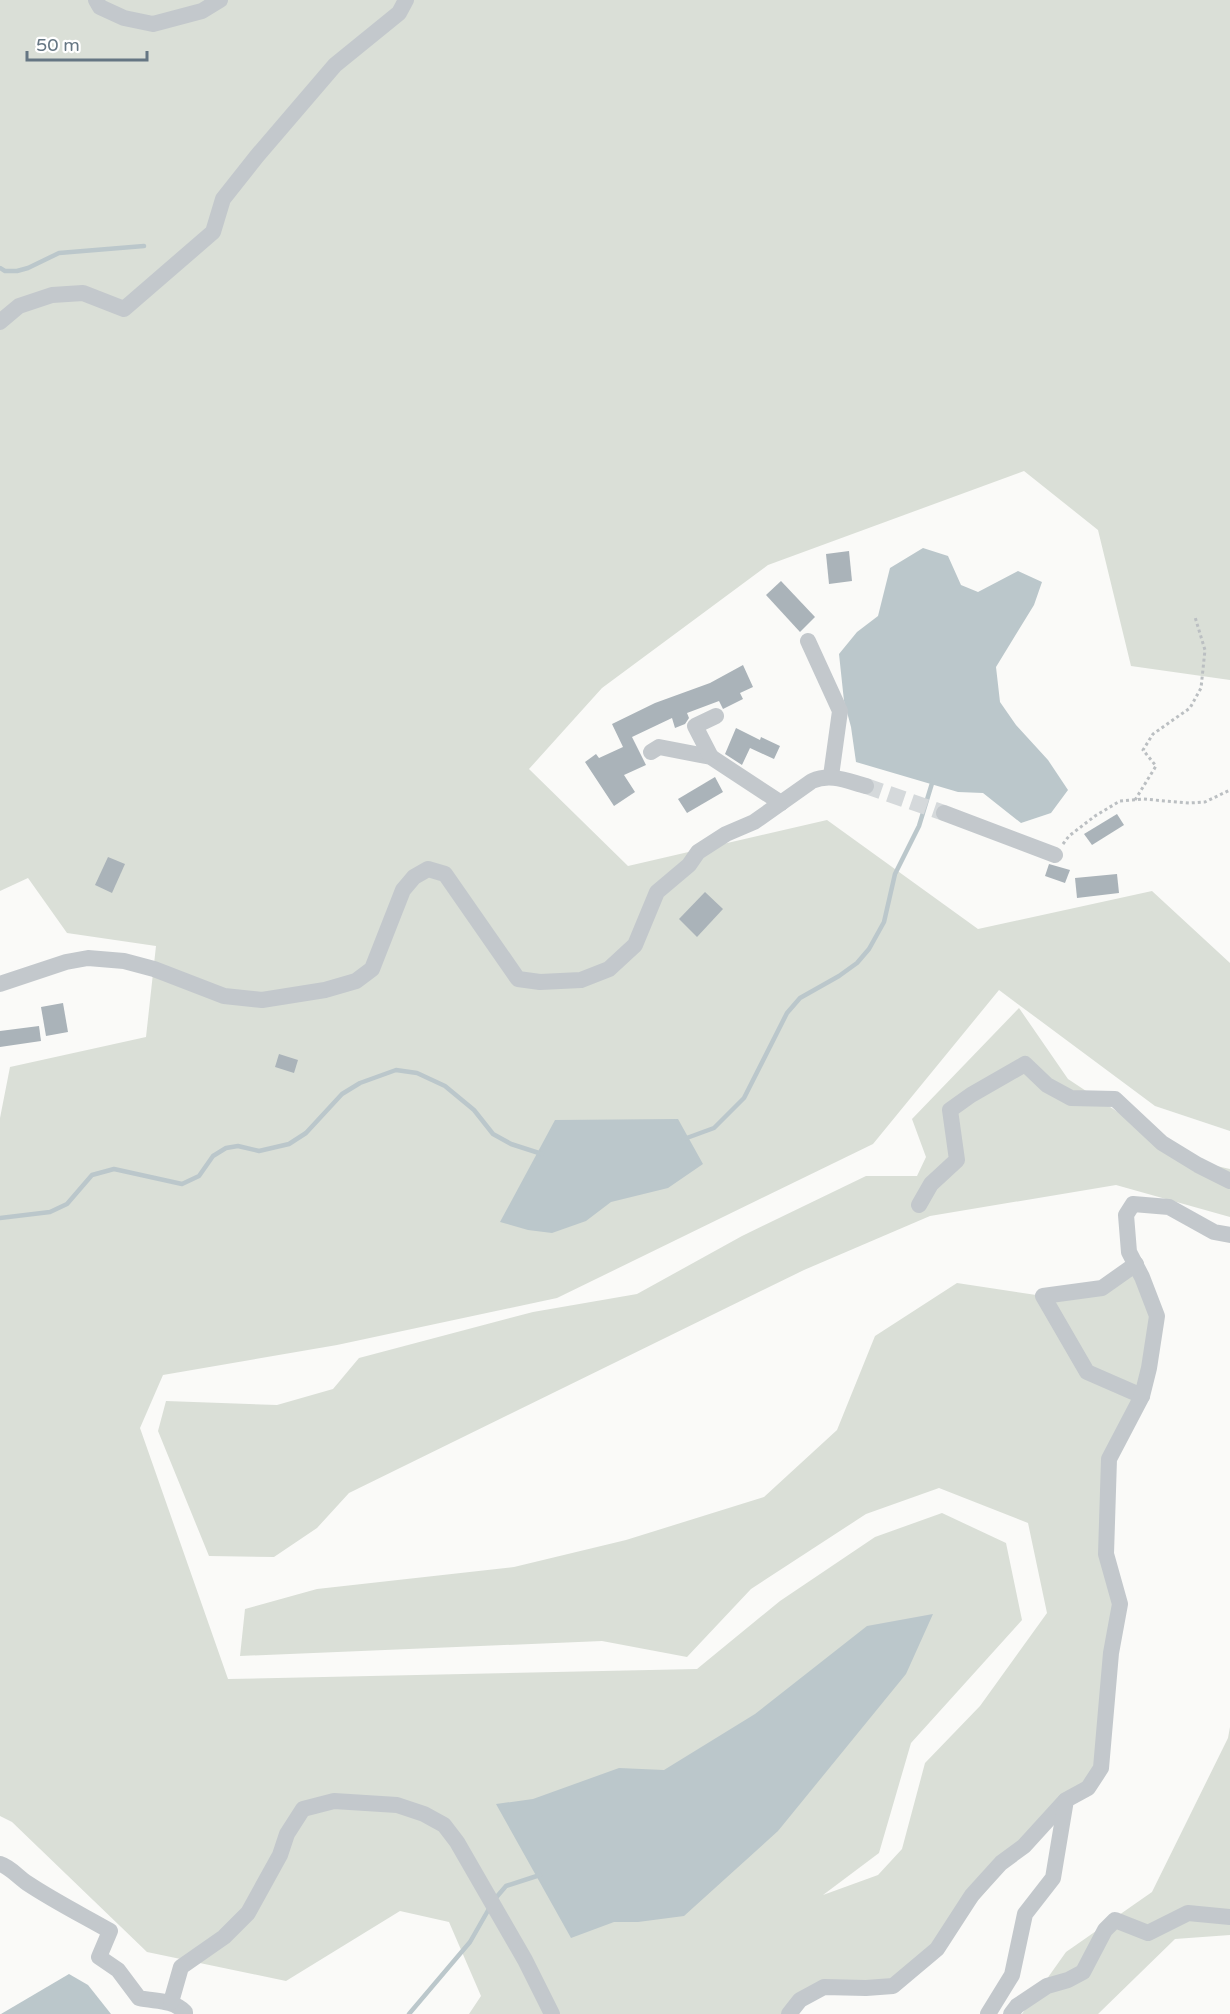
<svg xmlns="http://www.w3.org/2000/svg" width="1230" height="2014" viewBox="0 0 1230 2014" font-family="'Varela Round',sans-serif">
	<rect width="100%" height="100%" fill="#fafaf8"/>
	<!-- green -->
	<g fill="#dadfd7">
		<polygon points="0,0 1230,0 1230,680 1131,666 1098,530 1024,471 768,565 602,688 529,769 628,866 827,820 978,929 1152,891 1230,963 1230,1131 1155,1106 999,990 873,1144 557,1298 337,1345 163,1375 140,1428 228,1679 697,1669 780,1601 875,1537 942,1513 1006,1543 1022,1620 911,1743 879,1853 823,1895 878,1875 902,1849 925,1763 980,1706 1047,1613 1028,1523 939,1488 866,1514 751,1589 687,1657 602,1641 240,1656 245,1609 317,1589 514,1567 626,1540 764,1497 837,1430 875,1336 957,1283 1043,1296 1102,1288 1136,1264 1157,1316 1149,1368 1109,1459 1106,1554 1120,1604 1101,1768 1024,1846 937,1949 893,1986 824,1987 796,2014 469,2014 481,1996 449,1922 400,1911 286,1981 147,1952 12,1822 0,1816 0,1118 10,1067 146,1037 156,946 67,933 28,878 0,891"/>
		<polygon points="1019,1008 1068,1079 1190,1160 1230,1169 1230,1217 1116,1185 930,1216 804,1270 349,1493 317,1528 274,1557 209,1556 158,1431 166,1401 277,1405 333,1389 359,1358 533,1312 637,1294 742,1236 866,1176 917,1176 926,1157 912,1119"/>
		<polygon points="1230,1727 1230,1935 1175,1939 1098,2014 1022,2014 1066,1952 1152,1892 1228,1738"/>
	</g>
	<!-- water -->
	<g fill="#bbc7cb">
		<polygon points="923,548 948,556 961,585 978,592 1018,571 1042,582 1034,605 996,667 1000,702 1016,725 1048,760 1068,790 1051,813 1021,823 983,793 958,792 856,762 851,727 844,701 839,654 857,632 878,616 890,568"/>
		<polygon points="678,1119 703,1164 668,1188 611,1202 586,1221 552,1233 528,1230 500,1222 555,1120"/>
		<polygon points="933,1614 906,1674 778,1831 684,1916 638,1922 614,1922 571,1938 496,1804 533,1799 619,1768 664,1770 755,1714 867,1626"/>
		<polygon points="69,1974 88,1985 111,2014 1,2014"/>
	</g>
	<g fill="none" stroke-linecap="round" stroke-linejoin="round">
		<!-- stream -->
		<g stroke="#bbc7cb" stroke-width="4.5">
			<polyline points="0,268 5,271 17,271 28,268 59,253 144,246"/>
			<polyline points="684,1139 714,1128 744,1098 787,1013 800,998 839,976 857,963 869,949 884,922 895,874 919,826 933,780"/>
			<polyline points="0,1218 50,1212 67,1204 92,1175 114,1169 182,1184 199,1176 213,1156 226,1148 238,1146 259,1151 289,1144 306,1133 342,1094 360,1083 396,1070 417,1073 445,1086 474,1110 493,1134 511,1144 542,1154"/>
			<polyline points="494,1900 506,1886 540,1875"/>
			<polyline points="409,2014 470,1942 490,1907"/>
		</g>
	</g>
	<!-- building -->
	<g fill="#aab3b9">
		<polygon points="849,551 852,581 829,584 826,554"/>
		<polygon points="781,581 815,617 800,632 766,595"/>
		<polygon points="743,665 753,687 740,693 743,699 723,709 719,701 687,713 689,718 685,724 675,728 672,718 632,737 646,765 624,775 635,792 614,806 585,762 596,754 599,758 623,747 612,724 655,703 710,683"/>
		<polygon points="736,728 760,740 761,737 780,746 774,759 750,748 742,765 725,754"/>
		<polygon points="715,777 723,792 687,813 678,799"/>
		<polygon points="1117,814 1124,825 1092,845 1084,834"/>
		<polygon points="108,857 125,864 112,893 95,885"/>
		<polygon points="1049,864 1070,870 1065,883 1045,876"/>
		<polygon points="1117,874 1119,893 1077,898 1075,878"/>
		<polygon points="705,892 723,909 697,937 679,919"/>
		<polygon points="63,1003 68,1032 46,1036 41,1007"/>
		<polygon points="39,1026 41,1041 0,1047 0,1031"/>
		<polygon points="279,1054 298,1060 294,1073 275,1067"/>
	</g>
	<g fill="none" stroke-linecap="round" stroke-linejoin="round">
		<!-- minor-tunnel -->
		<polyline stroke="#d5d9db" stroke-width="16" stroke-dasharray="16 8" stroke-linecap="butt" points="866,786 944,813"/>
		<!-- path -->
		<g stroke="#bbbfc2" stroke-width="3" stroke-dasharray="3 3" stroke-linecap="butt">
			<polyline points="1135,800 1156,766 1143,750 1153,734 1190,708 1201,688 1205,650 1195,617"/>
			<polyline points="1063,844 1069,836 1095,816 1120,801 1143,799 1189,803 1205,802 1230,790"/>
		</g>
		<!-- minor -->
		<g stroke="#c3c8cc" stroke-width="16">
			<polyline points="96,0 100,7 124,18 153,24 202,11 220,0"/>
			<polyline points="0,322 19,306 52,295 83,293 124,309 213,232 223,199 257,156 335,65 399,13 406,0"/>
			<polyline points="808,641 840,711 831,776"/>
			<polyline points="651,752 659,747 711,757 781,803"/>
			<polyline points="711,757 695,726 716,716"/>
			<polyline points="944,813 1055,855"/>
			<path d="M 0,984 L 66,962 L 88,958 L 124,961 L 154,969 L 224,996 L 262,1000 L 325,990 L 356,981 L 372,969 L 403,890 L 414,877 L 428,869 L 445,874 L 518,979 L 540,982 L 581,980 L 609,969 L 635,945 L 657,892 L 689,865 L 698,852 L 726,834 L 754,822 L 812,781 C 831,773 847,781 866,786"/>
			<polyline points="919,1205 931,1184 957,1160 950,1110 971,1095 1025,1064 1047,1085 1071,1098 1115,1099 1162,1143 1198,1165 1230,1181"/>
			<polyline points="1136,1264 1102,1288 1043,1296 1087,1372 1142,1396"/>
			<path d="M 0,1864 C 10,1867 18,1877 27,1883 C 54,1901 82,1915 110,1931 L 99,1957 L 118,1970 L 139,1998 C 156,2002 171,1999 185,2012 L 185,2014"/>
			<polyline points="171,2002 181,1967 224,1937 248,1913 280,1855 287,1834 303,1809 334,1801 397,1805 424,1814 444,1825 457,1842 525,1960 552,2014"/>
			<polyline points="789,2014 800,2000 824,1987 866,1988 893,1986 937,1949 972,1895 1001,1863 1024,1846 1065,1801"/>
			<polyline points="988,2014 1012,1975 1025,1914 1053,1878 1066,1800 1088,1788 1101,1768 1111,1653 1120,1604 1106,1554 1109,1459 1142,1396 1149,1368 1157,1316 1142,1277 1129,1252 1126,1215 1133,1204 1169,1207 1214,1232 1230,1235"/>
			<polyline points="1011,2014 1017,2006 1047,1986 1068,1980 1083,1972 1105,1930 1115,1920 1148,1933 1188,1913 1230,1917"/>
		</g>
	</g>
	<!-- scale -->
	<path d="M27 51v9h120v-9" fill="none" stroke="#657683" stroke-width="3"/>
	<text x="36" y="51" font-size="18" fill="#657683" stroke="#ffffff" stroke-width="4.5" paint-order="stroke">50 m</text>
</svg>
